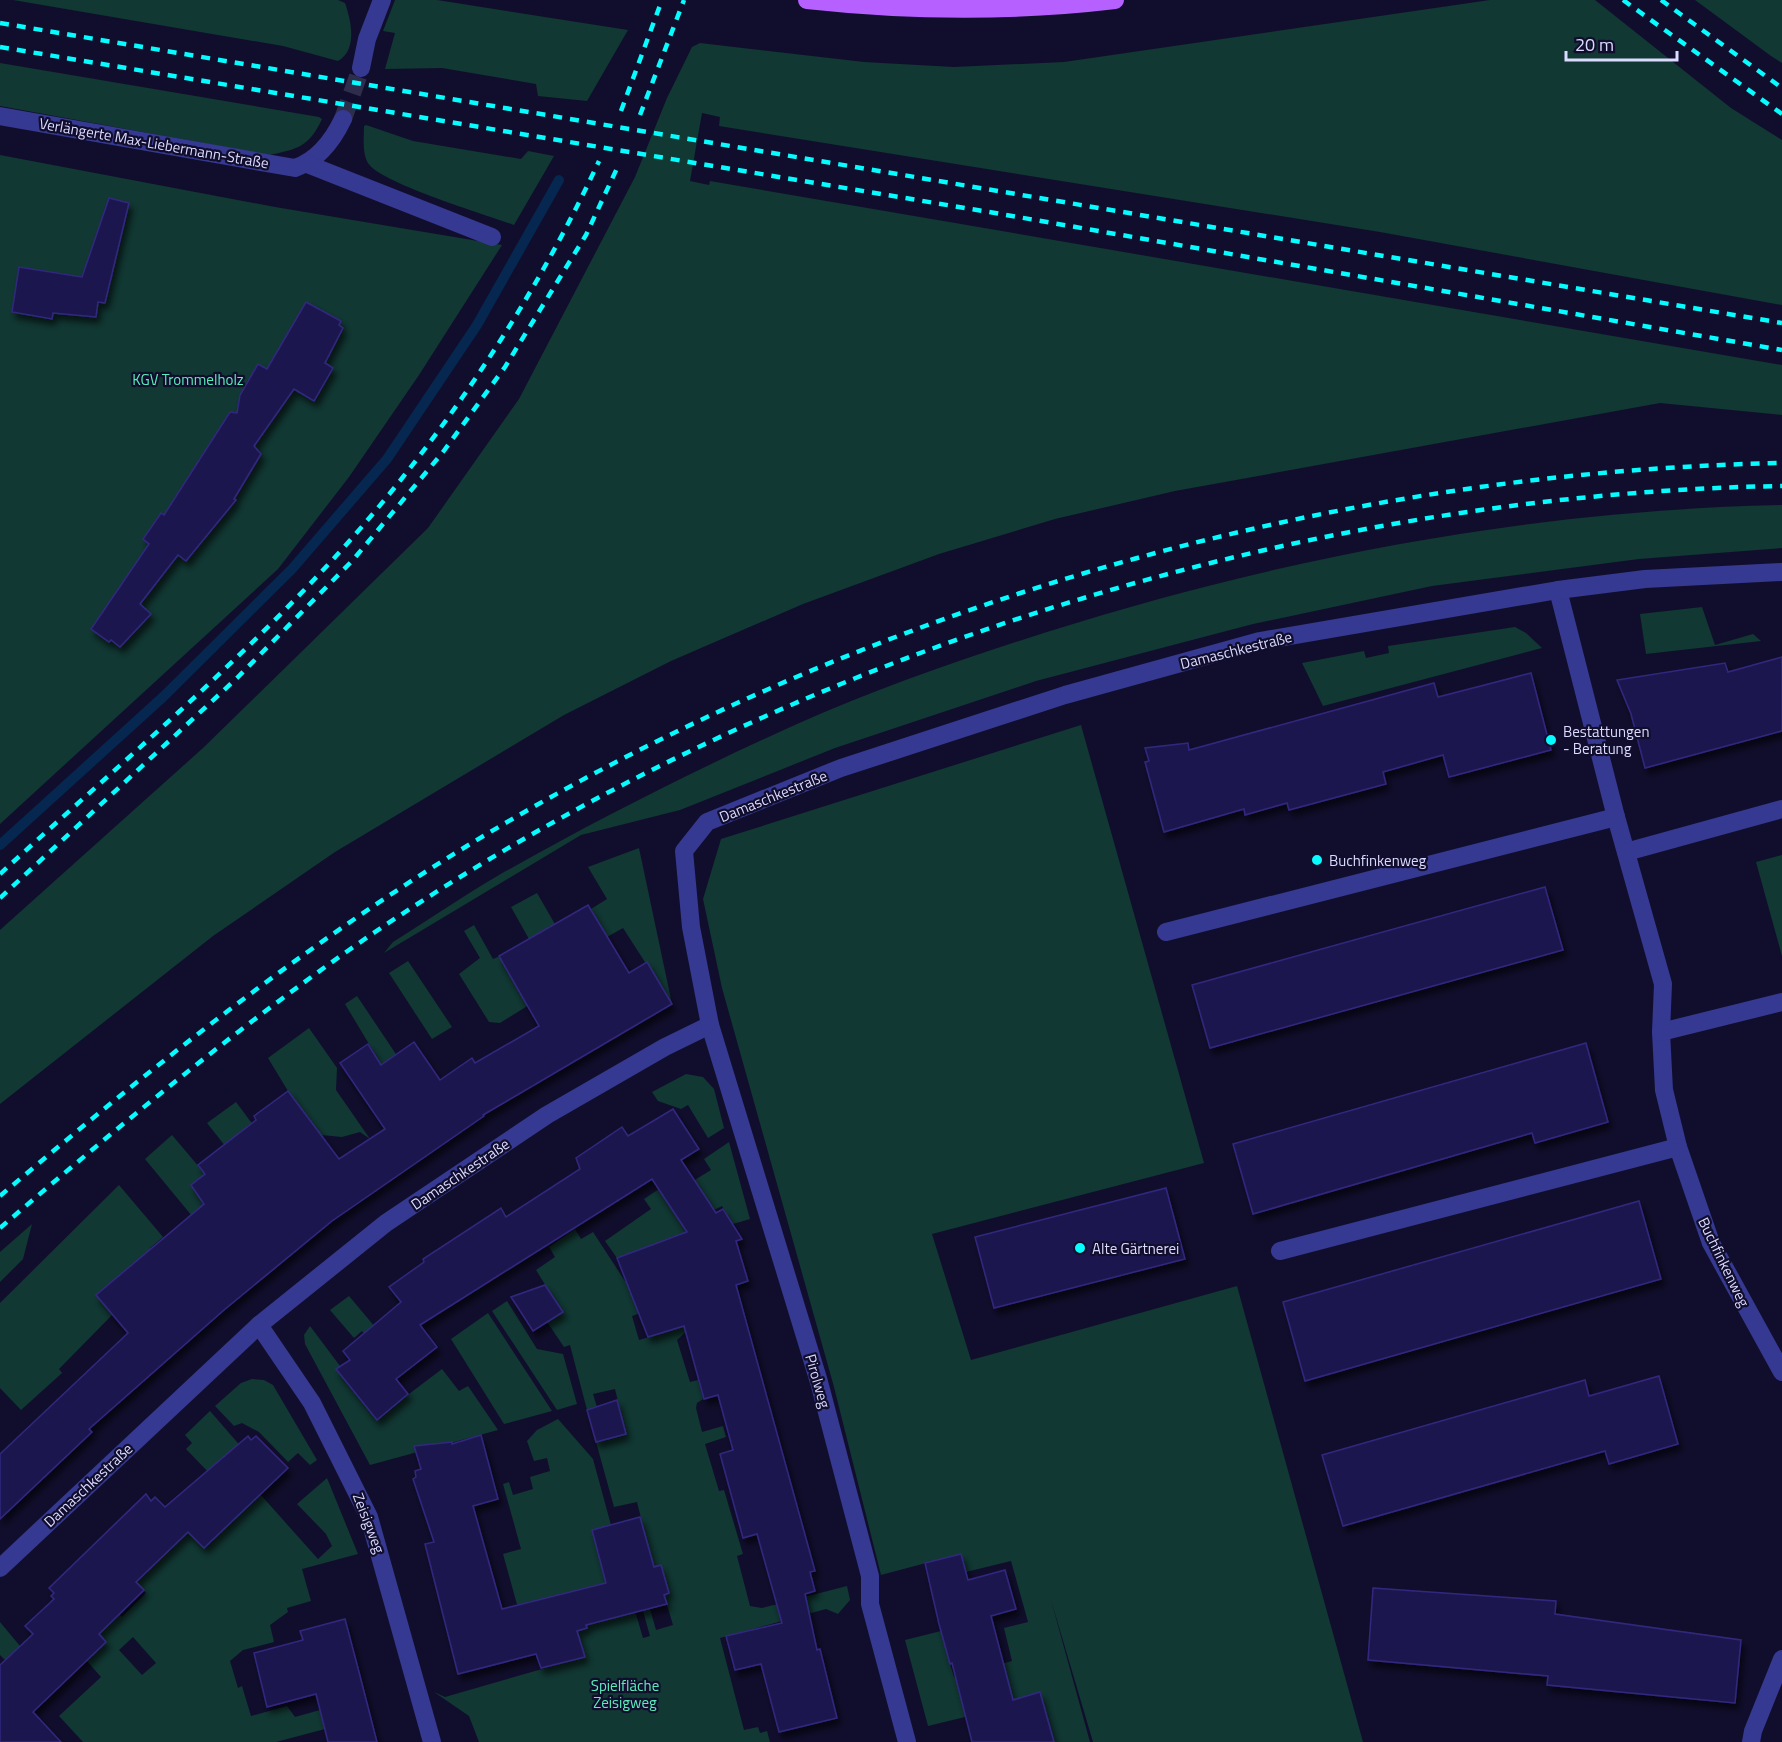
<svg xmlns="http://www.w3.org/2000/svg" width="1782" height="1742" viewBox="0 0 1782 1742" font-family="'Titillium Web',sans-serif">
	<defs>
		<filter id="shadow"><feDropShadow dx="3.5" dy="6" stdDeviation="3" flood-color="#0009"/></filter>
	</defs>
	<rect width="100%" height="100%" fill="#110e2d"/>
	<!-- green -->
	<g fill="#113833" fill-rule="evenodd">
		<path d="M 13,0 L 338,0 L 345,3 C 351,20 358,50 338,61 L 283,46 Z"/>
		<polygon points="395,0 437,0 628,30 587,101 538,96 536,84 442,68 385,69 395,33 383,31"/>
		<polygon points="1490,0 1595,0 1731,108 1782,140 1782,305 1380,232 719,126 720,117 702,113 690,181 709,185 710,181 1782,365 1782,415 1660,403 1175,491 1055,519 939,554 803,604 671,661 564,715 335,852 213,936 0,1104 0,930 203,748 428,528 519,399 635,177 667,98 692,47 700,43 864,62 954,67 1064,62"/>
		<polygon points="1695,0 1782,0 1782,63 1771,56"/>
		<path d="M 0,63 L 319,117 L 322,119 C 309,147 298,149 269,155 L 0,106 Z"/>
		<path d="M 366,125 L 413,141 L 521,159 L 528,151 L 554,156 L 514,225 C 487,215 380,183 368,163 C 362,153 364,137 364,126 Z"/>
		<polygon points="0,155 275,207 502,245 419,375 349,477 278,569 0,824"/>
		<path d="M 1782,505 L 1782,548 L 1639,559 L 1432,586 L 1253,624 L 1036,681 L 835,748 L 680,810 L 581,835 L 384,953 L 393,942 C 428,920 463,896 499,875 C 596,820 695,770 797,724 C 878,688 962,659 1047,632 C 1284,557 1533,510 1782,505 Z"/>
		<polygon points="1702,607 1715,645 1753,634 1761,641 1646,654 1640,614"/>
		<polygon points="1515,627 1526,633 1542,648 1323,706 1302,663 1364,651 1366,658 1389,653 1388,646"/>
		<polygon points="1081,725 1204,1163 932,1234 971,1360 1237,1286 1363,1742 1093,1742 1051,1600 1090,1742 1054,1742 1040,1693 965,1713 965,1717 928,1726 905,1640 941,1631 954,1677 1012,1661 1004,1628 1028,1622 1011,1561 966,1572 960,1554 881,1575 834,1387 722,988 703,899 721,839"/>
		<polygon points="639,848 672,1004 623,928 607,937 591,909 607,899 588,867"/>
		<polygon points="1782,855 1782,956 1756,862"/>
		<polygon points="537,893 571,952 529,939 511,907"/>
		<polygon points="474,925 493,959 500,956 529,1005 500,1023 489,1022 459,974 480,958 464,931"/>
		<polygon points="408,961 452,1027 432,1039 389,973"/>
		<polygon points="357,996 414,1081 384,1069 345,1004"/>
		<polygon points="309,1028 337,1068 336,1090 370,1139 360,1132 342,1137 321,1135 288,1091 268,1058"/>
		<polygon points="686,1074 703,1077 714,1089 724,1128 708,1138 688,1105 681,1109 658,1101 652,1092"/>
		<polygon points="236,1102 289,1173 245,1171 207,1123"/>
		<polygon points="172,1135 205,1174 192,1185 221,1222 206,1233 145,1159"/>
		<polygon points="729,1142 750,1219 733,1224 722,1206 714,1210 702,1192 673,1211 686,1232 701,1223 717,1247 641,1249 617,1258 605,1241 651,1209 644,1199 674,1179 680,1189 711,1170 704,1159"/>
		<polygon points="119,1185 163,1237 150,1248 166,1267 138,1293 121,1274 97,1295 113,1314 59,1369 62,1373 21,1410 0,1388 0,1303"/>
		<polygon points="32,1224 23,1259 0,1282 0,1252"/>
		<polygon points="575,1229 581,1239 593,1232 625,1281 686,1260 665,1305 632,1316 639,1340 660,1334 657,1322 681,1316 686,1332 677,1340 690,1382 698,1380 703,1399 697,1403 696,1408 702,1432 723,1426 726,1437 705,1444 719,1491 724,1490 743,1554 737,1556 750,1606 762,1608 847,1586 850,1600 838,1614 826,1609 720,1638 744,1730 758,1727 760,1733 767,1731 770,1742 479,1742 469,1716 434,1692 445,1697 584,1657 566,1634 587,1628 521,1619 503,1554 521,1549 503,1484 509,1482 513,1495 533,1489 530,1477 550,1471 547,1458 534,1461 527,1441 537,1430 558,1419 593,1459 611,1525 592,1530 619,1556 643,1638 650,1636 641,1604 648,1602 656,1630 673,1625 664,1595 669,1593 661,1565 640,1571 621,1532 643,1526 637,1502 614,1507 596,1442 626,1434 615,1389 593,1394 597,1407 587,1410 570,1345 564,1347 547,1322 562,1312 536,1270 555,1257 549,1247"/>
		<polygon points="349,1296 375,1327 370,1340 362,1331 354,1338 330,1310"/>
		<polygon points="507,1301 537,1349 563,1354 577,1404 557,1410 492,1311"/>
		<polygon points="488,1313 552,1411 504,1424 451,1339"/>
		<polygon points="310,1326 340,1366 337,1369 376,1419 442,1369 459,1391 468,1386 498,1430 370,1465 305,1344 304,1335"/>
		<polygon points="252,1379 264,1380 273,1385 317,1460 310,1465 298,1453 288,1462 259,1432 242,1423 234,1426 215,1406 241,1383"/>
		<polygon points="210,1411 243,1449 213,1477 186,1449 192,1443 185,1435"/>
		<path d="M 327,1478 L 358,1554 L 302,1569 L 311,1601 L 287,1608 L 288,1612 L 270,1625 L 274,1642 L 243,1650 L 230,1661 L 238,1688 L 242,1686 L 251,1716 L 287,1706 L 295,1717 L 320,1710 L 325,1729 L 276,1742 L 83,1742 L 59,1716 L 101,1677 L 86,1660 L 111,1606 L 122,1617 L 146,1593 L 135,1581 L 188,1531 L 260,1494 L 318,1559 L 332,1546 L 326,1534 L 297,1504 ZM 133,1637 L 156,1663 L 142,1675 L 119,1650 Z"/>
		<polygon points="0,1622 20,1646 14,1652 13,1668 0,1655"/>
	</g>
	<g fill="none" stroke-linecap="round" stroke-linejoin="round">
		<!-- stream -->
		<polyline stroke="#052750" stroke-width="10" points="0,845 163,697 292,569 387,459 477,325 559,180"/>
	</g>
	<!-- building -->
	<g fill="#1f1850" stroke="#31287f" stroke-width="1.5" filter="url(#shadow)">
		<polygon points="109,198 129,203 105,303 98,302 96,317 53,313 52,319 12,312 19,267 82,277"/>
		<polygon points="306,302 341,321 339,325 343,328 325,363 333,368 314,401 294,389 254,446 261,454 234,499 236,500 186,561 178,555 140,604 151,614 120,647 111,640 109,642 91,629 149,544 143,539 161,513 164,515 230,412 237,413 240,395 258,364 267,369"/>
		<polygon points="1782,657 1782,731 1645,768 1631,714 1617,680 1725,663 1728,672"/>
		<polygon points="1531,673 1551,750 1449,777 1443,755 1383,772 1386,784 1289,810 1287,803 1245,815 1244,809 1164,832 1145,762 1149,761 1145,748 1188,743 1189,750 1434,683 1438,697"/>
		<polygon points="1545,887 1563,950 1210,1048 1192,985"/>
		<polygon points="588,905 629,973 647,962 672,1004 483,1115 484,1116 332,1221 224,1310 89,1429 92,1432 0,1519 0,1454 128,1333 96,1295 204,1204 191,1185 205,1174 198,1165 256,1120 254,1116 288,1091 339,1159 385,1129 340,1063 368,1044 381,1065 414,1042 440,1080 472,1058 475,1063 539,1026 499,956"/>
		<polygon points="1586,1043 1608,1122 1535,1143 1532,1133 1253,1214 1233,1144"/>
		<polygon points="673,1109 699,1149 681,1160 716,1213 723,1209 742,1239 736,1241 748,1281 736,1285 815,1571 810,1572 815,1591 805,1594 817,1650 820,1649 837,1718 779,1732 761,1664 735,1670 726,1636 782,1623 757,1534 743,1538 720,1454 733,1450 718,1395 704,1399 684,1326 648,1337 617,1258 687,1232 652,1179 420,1325 437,1347 396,1379 408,1394 377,1420 336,1369 350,1360 343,1351 401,1302 389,1287 424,1262 423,1259 501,1208 506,1217 580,1169 576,1158 622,1127 628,1136"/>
		<polygon points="1166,1188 1185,1259 994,1308 975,1237"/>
		<polygon points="1639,1201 1661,1279 1305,1381 1283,1302"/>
		<polygon points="545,1285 563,1312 533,1331 511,1297"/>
		<polygon points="1659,1376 1678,1444 1609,1464 1605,1451 1343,1526 1322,1455 1585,1380 1589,1396"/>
		<polygon points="617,1400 626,1434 596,1442 587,1410"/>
		<polygon points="481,1435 498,1499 473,1506 502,1609 606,1583 592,1530 640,1517 654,1567 661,1565 669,1593 664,1595 667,1604 586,1625 587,1628 577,1631 585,1657 541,1668 536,1654 458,1674 425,1544 434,1542 413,1479 416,1477 415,1471 421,1469 414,1446 452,1442 452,1444"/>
		<polygon points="248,1436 251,1440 256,1436 288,1468 204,1548 188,1532 136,1582 144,1590 99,1634 106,1642 33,1712 61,1742 0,1742 0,1665 33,1634 25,1626 54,1599 51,1596 54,1593 49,1588 146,1494 151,1501 155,1497 165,1507"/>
		<polygon points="961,1554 968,1580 1005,1570 1016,1609 991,1616 1013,1700 1040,1692 1054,1742 972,1742 952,1663 950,1664 939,1624 925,1563"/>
		<polygon points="1373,1588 1556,1601 1555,1614 1741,1640 1735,1703 1547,1685 1548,1676 1368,1660"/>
		<polygon points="345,1619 359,1672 377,1742 328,1742 316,1694 267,1707 254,1653 303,1640 300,1631"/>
	</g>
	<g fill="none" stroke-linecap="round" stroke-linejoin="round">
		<!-- minor-tunnel -->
		<polyline stroke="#2f2d4c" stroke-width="18" stroke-dasharray="18 9" stroke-linecap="butt" points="343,119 361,68"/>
		<!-- minor -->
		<g stroke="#353991" stroke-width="18">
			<polyline points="361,68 367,39 382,0"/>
			<path d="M 0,116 L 295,168 C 318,160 333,140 343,119"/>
			<polyline points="307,164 492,237"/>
			<polyline points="1558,590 1616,817 1663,984 1661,1032 1664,1090 1678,1147 1711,1243 1782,1372"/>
			<polyline points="1626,852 1782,809"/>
			<polyline points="1166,932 1616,817"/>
			<polyline points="1661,1032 1782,1002"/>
			<polyline points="1280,1251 1678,1147"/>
			<polyline points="259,1325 312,1403 369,1517 432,1742"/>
			<polyline points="0,1568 259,1325 386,1223 547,1115 665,1047 710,1025"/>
			<polyline points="907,1742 870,1604 870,1576 819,1382 710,1025 691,927 684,851 707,822 841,768 1065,695 1260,641 1558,590 1645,579 1782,572"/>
			<polyline points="1751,1742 1753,1731 1782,1659"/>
		</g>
		<!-- major -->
		<path stroke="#b661ff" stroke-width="18" d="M 807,0 C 908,11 1014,12 1115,0"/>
		<!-- rail -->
		<g stroke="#06fcff" stroke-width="4.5" stroke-dasharray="9 8" stroke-linecap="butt">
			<polyline points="1623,0 1782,114"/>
			<polyline points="1661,0 1782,88"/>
			<polyline points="0,23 1782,323"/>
			<polyline points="0,47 995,213 1782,350"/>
			<polyline points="621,111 662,0"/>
			<polyline points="640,115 684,0"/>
			<path d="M 0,874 C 113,770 232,670 336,556 C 442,439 533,303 599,161"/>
			<polyline points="0,898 237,678 353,560 443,452 505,367 586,235 619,164"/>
			<path d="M 0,1196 C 141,1076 284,961 441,862 C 837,614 1316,472 1782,463"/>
			<path d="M 0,1228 C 113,1131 227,1036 349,950 C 757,665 1285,494 1782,486"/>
		</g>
	</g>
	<!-- markers -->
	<g fill="#06fcff" stroke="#110e2d" stroke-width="2">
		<circle cx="1551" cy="740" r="6"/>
		<circle cx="1317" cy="860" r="6"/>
		<circle cx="1080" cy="1248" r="6"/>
	</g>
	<g text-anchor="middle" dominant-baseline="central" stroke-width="4.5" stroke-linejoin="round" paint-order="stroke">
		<!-- street labels -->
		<g font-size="15" fill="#dbdaff" stroke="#110e2d">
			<text transform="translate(154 143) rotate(10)">Verlängerte Max-Liebermann-Straße</text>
			<text transform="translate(1236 650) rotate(-14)">Damaschkestraße</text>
			<text transform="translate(773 796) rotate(-22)">Damaschkestraße</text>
			<text transform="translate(460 1174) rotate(-34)">Damaschkestraße</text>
			<text transform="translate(1724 1262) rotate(64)">Buchfinkenweg</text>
			<text transform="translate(818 1381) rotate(74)">Pirolweg</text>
			<text transform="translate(88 1485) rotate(-43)">Damaschkestraße</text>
			<text transform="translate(369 1523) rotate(69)">Zeisigweg</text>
		</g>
		<!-- park labels -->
		<g font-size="15" fill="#59edba" stroke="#110e2d">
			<text x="188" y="379">KGV Trommelholz</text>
			<text x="625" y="1685">Spielfläche<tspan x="625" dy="17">Zeisigweg</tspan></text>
		</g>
		<!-- poi labels -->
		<g font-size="15" fill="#dbdaff" stroke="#110e2d" text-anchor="start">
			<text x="1563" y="731">Bestattungen<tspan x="1563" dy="17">- Beratung</tspan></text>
			<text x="1329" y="860">Buchfinkenweg</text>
			<text x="1092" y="1248">Alte Gärtnerei</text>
		</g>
	</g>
	<!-- scale -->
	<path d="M1566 51v9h111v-9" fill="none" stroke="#dbdaff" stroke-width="3"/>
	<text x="1575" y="51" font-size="18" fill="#dbdaff" stroke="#110e2d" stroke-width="4.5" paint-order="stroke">20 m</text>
</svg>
